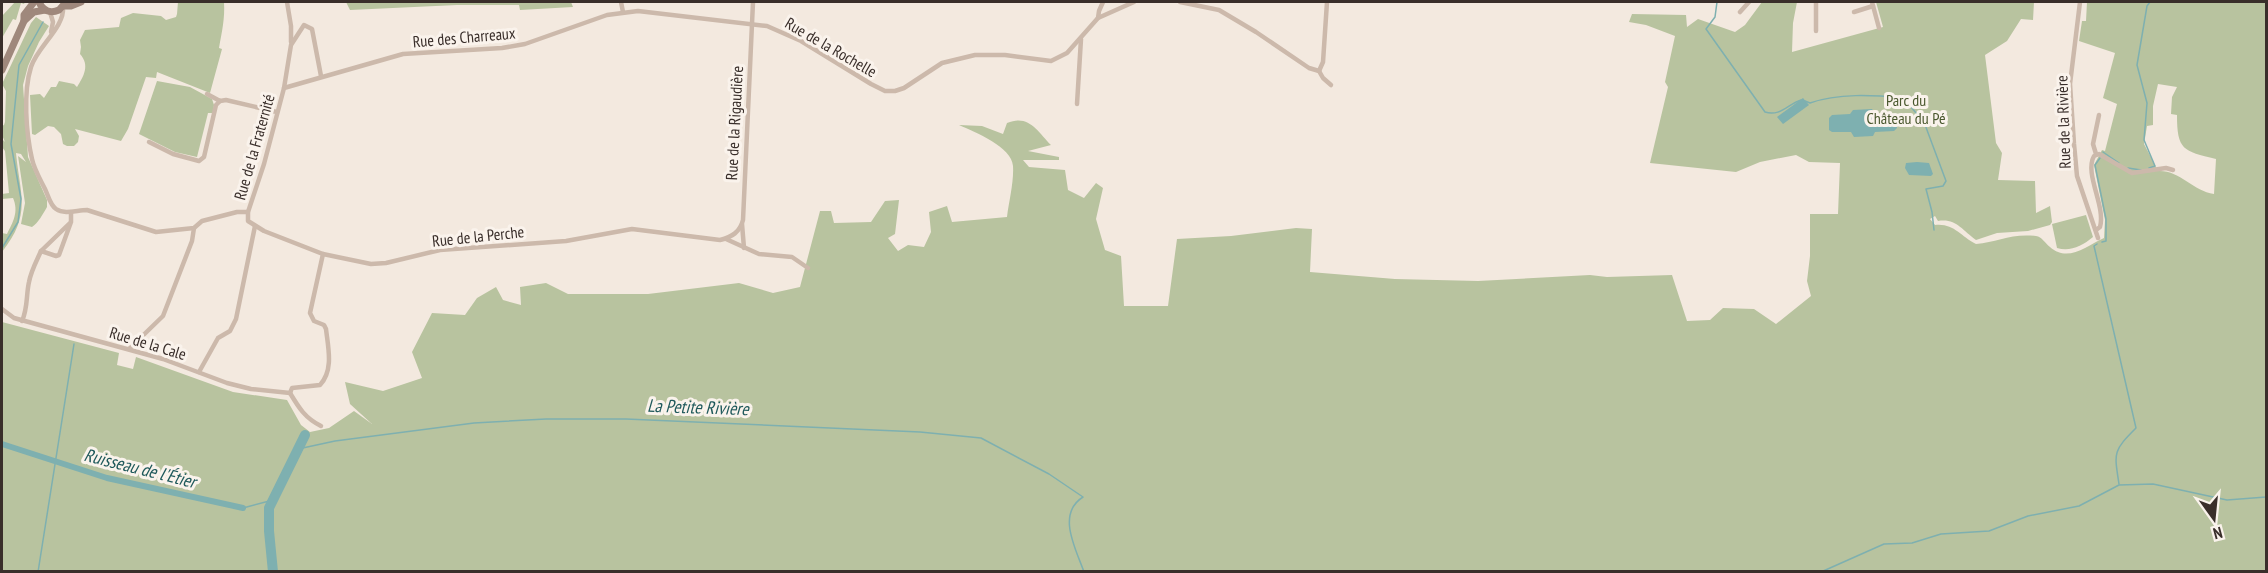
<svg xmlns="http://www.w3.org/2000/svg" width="2268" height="573" viewBox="0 0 2268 573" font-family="'PT Sans Narrow',sans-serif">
	<rect width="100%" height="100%" fill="#f3e9df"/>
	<!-- green -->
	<g fill="#b8c39f" fill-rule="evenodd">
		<polygon points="15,2 25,2 24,4 21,3 16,20 13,19 2,38 2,16"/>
		<path d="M 178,2 L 224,2 C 225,19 222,31 219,48 L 222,49 L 210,93 L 157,72 L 156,78 L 146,77 L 128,129 L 121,141 L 75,129 L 79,136 L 78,142 L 74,146 L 67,146 L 63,144 L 61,134 L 54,127 L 48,126 L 35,135 L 32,134 L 30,95 L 40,94 L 44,98 L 51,87 L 56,87 L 59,81 L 74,84 L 77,87 C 84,76 90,65 80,54 L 81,47 L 80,40 L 85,30 L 119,27 L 121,18 L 133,13 L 161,16 L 166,20 L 176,17 L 177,14 Z"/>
		<polygon points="346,2 571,2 573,7 520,10 519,5 457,5 350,10"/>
		<path d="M 1762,2 L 1797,2 L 1793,23 L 1792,52 L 1883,27 L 1876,2 L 2034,2 L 2033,20 L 2021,19 L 2007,41 L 1985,55 L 1996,143 L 2002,153 L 1998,180 L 2035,181 L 2036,213 L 2050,206 L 2052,222 L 2050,225 L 2028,231 L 1997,233 L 1976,240 C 1962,230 1956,218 1938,221 L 1935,216 L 1930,219 L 1935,225 C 1954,223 1960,236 1976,244 C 1997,242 2012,233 2036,236 C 2042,237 2045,243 2050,247 C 2068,263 2086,246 2104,238 L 2105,220 L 2094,165 L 2102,150 L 2105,151 L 2117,104 L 2103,98 L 2115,53 L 2079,41 L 2082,21 L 2086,21 L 2087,2 L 2266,2 L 2266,571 L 2,572 L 2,322 L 119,353 L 117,365 L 133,369 L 136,357 L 233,392 L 287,400 L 301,425 L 310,432 L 329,428 L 354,411 L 372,424 L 350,404 L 345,382 L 383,391 L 422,378 L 412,352 L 432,313 L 465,315 L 477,298 L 496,287 L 503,300 L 521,305 L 520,287 L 546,283 L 568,294 L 648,294 L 739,283 L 773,293 L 800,287 L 820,211 L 831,211 L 834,223 L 871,222 L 885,201 L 899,200 L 895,234 L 888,238 L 898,251 L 908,245 L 924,247 L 931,232 L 929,212 L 947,206 L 952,222 L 1007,217 C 1009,201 1014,182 1013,166 C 1012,147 975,132 959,125 L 982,126 L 1003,134 L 1007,123 C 1029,114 1037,131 1051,145 L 1028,151 L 1059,157 L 1059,160 L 1023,160 L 1029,167 L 1065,170 L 1068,190 L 1084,198 L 1096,183 L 1103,188 L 1096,219 L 1105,250 L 1121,256 L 1124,306 L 1168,306 L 1177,239 L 1231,236 L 1296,228 L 1312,229 L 1310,272 L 1395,279 L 1478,281 L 1590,275 L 1607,277 L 1672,275 L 1687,321 L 1710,320 L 1723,308 L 1754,309 L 1776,324 L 1811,296 L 1807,281 L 1810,256 L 1810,214 L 1838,214 L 1840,163 L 1809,162 L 1796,155 L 1760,162 L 1736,172 L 1650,163 L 1668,87 L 1665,82 L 1675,36 L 1646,25 L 1629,22 L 1632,14 L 1686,15 L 1687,27 L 1698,19 L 1735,32 L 1745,25 ZM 2158,84 L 2177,87 L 2172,97 L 2171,114 L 2177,115 C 2177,150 2183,151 2216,159 L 2214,194 C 2193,191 2180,170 2158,171 L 2144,144 L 2147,126 L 2153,125 L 2153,106 Z"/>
		<path d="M 36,17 L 49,26 L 39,42 L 28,66 L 23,85 L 28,157 L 47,200 L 47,207 C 43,214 38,223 32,227 L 21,224 L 25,203 L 18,156 L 26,162 L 21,154 L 16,153 C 20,196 32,214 2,252 L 2,233 L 7,234 C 13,222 19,212 13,198 L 2,199 L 2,194 L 9,193 L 5,151 L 2,147 L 2,139 L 5,142 L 2,135 L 2,126 L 4,125 L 5,122 L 6,91 L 2,84 L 31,23 Z"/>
		<polygon points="157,81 190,87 212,99 214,105 213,113 208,113 197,157 175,152 139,134"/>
		<path d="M 2086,215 L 2093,237 C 2082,246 2070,252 2057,248 L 2052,224 Z"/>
	</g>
	<!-- water -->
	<g fill="#7eb0b0">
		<polygon points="1803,98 1809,105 1783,124 1777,117"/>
		<polygon points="1872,109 1875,114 1894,114 1897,116 1897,128 1894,131 1875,132 1873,136 1854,137 1851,132 1832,132 1829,130 1829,118 1832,115 1850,114 1853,110"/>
		<polygon points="1917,162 1929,163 1933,174 1931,176 1909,175 1905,168 1906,163"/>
	</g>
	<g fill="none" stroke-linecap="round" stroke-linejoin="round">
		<!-- stream -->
		<g stroke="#7eb0b0" stroke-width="1.5">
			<path d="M 1717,2 L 1715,17 L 1706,29 L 1765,112 C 1780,117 1788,104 1801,100"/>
			<path d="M 1805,101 L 1810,103 C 1838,93 1873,95 1903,98 L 1924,122 L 1946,181 L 1943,186 L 1926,189 L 1932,212 L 1934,230"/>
			<polyline points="2103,152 2119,163"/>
			<polyline points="2100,158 2095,165 2106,219 2106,241 2102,242"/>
			<polyline points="2128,168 2141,170"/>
			<polyline points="2149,168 2155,166 2144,140 2147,103 2137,65 2147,6 2150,2"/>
			<path d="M 2097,244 L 2094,246 L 2136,428 C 2113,451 2114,452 2119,484"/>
			<polyline points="2,248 18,222 21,199 11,144 19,65 43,22"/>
			<path d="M 298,449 L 335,441 L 474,423 L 546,419 L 626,419 L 920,432 L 981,438 L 1049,474 L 1083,497 C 1056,514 1076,549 1084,572"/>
			<polyline points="243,508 273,500"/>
			<polyline points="38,572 74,344"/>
			<polyline points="1821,572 1884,544 1912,543 1941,534 1989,531 2028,516 2079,506 2119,485 2153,484 2227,500 2266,497"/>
		</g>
		<!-- canal -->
		<polyline stroke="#7eb0b0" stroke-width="6" points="2,444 107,478 243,508"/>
		<!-- river -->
		<polyline stroke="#7eb0b0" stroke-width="10" points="273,572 269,531 269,508 305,435"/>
		<!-- minor -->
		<g stroke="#ccb9ab" stroke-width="4.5">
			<polyline points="287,2 291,26 291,42"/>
			<polyline points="621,2 623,12"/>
			<polyline points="1180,2 1219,10 1256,32 1309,68 1319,71"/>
			<polyline points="1872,2 1879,28"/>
			<polyline points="2080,2 2070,84 2074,144 2077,176 2098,238"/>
			<path d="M 63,7 C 65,27 37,47 31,67 C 23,92 26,133 32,159 C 34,169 40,179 45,189 C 48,195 50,205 56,209 C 65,215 77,210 87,210 L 156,232 L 194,228 L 202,221 L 237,212 L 248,212"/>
			<polyline points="50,12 53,22 51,32"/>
			<polyline points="1740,12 1749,2"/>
			<polyline points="1854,12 1873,6"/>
			<polyline points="1098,18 1099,11 1103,2"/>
			<polyline points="1816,31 1816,2"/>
			<polyline points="1319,71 1323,62 1327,2"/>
			<polyline points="1319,71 1323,78 1331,85"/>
			<path d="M 321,76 L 312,29 L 304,25 L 291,45 L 284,88 L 264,164 L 248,212 L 248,221 L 264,231 L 323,254 L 371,264 L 386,263 L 440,250 L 566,241 L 632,229 L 720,240 C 732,237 740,232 743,220 L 753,2"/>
			<polyline points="284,88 403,54 502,48 525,44 607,15 638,11 767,26 801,41 871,84 885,91 895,91 904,88 942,63 975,55 1005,55 1051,61 1067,53 1098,18 1134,2"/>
			<polyline points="207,94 220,101 226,100 277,112"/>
			<polyline points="1077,104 1081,39"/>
			<polyline points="149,142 173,154 199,161 204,157 216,105 220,101"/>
			<polyline points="2096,154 2093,144 2099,115"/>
			<polyline points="71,212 71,222 41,251 56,256 59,255 71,222"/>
			<polyline points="742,224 744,248"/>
			<path d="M 2096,230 L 2100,227 C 2106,206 2084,174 2094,156 L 2099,154 L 2132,173 L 2166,168 L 2173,170"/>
			<polyline points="726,239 759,254 792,257 808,268"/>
			<polyline points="2,309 14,318 163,359 227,383 251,389 290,393"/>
			<path d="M 22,321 C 28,308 26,295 29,282 C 31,271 36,262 41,251"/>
			<polyline points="129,349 163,316 192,241 194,228"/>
			<polyline points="199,372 218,338 230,331 236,319 255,226"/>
			<path d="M 290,393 L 292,388 L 320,385 C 334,370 328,347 326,329 L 324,325 L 314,321 L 310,313 L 323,254"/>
			<path d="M 290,393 C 299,408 305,418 321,426"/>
		</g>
		<!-- secondary -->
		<g stroke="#9f887c" stroke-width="7">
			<path d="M 39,2 C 43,11 50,14 59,10 L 66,2"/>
			<polyline points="64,6 71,6 81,2"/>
			<polyline points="24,21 34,12 45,10"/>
			<polyline points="2,70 24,21 24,15 34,2"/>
		</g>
	</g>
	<g text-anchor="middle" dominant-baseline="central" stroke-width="6" stroke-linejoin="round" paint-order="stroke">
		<!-- street labels -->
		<g font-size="16" fill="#392e2a" stroke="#faf3ec">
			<text transform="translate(464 37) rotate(-5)">Rue des Charreaux</text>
			<text transform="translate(831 47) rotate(30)">Rue de la Rochelle</text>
			<text transform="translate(2063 122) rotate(-92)">Rue de la Rivière</text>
			<text transform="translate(734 123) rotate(-87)">Rue de la Rigaudière</text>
			<text transform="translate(254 147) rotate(-74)">Rue de la Fraternité</text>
			<text transform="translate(478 236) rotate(-6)">Rue de la Perche</text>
			<text transform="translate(148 343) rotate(17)">Rue de la Cale</text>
		</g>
		<!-- park labels -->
		<g font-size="16" fill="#4a582e" stroke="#faf3ec">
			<text x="1906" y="100">Parc du<tspan x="1906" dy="18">Château du Pé</tspan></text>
		</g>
		<!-- water labels -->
		<g font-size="18" font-style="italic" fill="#1f595b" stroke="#faf3ec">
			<text transform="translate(698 407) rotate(2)">La Petite Rivière</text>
			<text transform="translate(140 468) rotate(14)">Ruisseau de l'Étier</text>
		</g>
	</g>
	<!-- border -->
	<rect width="2268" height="573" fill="none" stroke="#392e2a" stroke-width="6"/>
	<!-- north arrow -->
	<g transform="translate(2214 519) rotate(165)" stroke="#faf3ec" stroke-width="4.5" paint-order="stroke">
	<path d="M0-4.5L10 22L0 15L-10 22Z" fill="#392e2a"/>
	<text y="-9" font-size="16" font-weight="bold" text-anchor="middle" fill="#392e2a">N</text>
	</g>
</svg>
